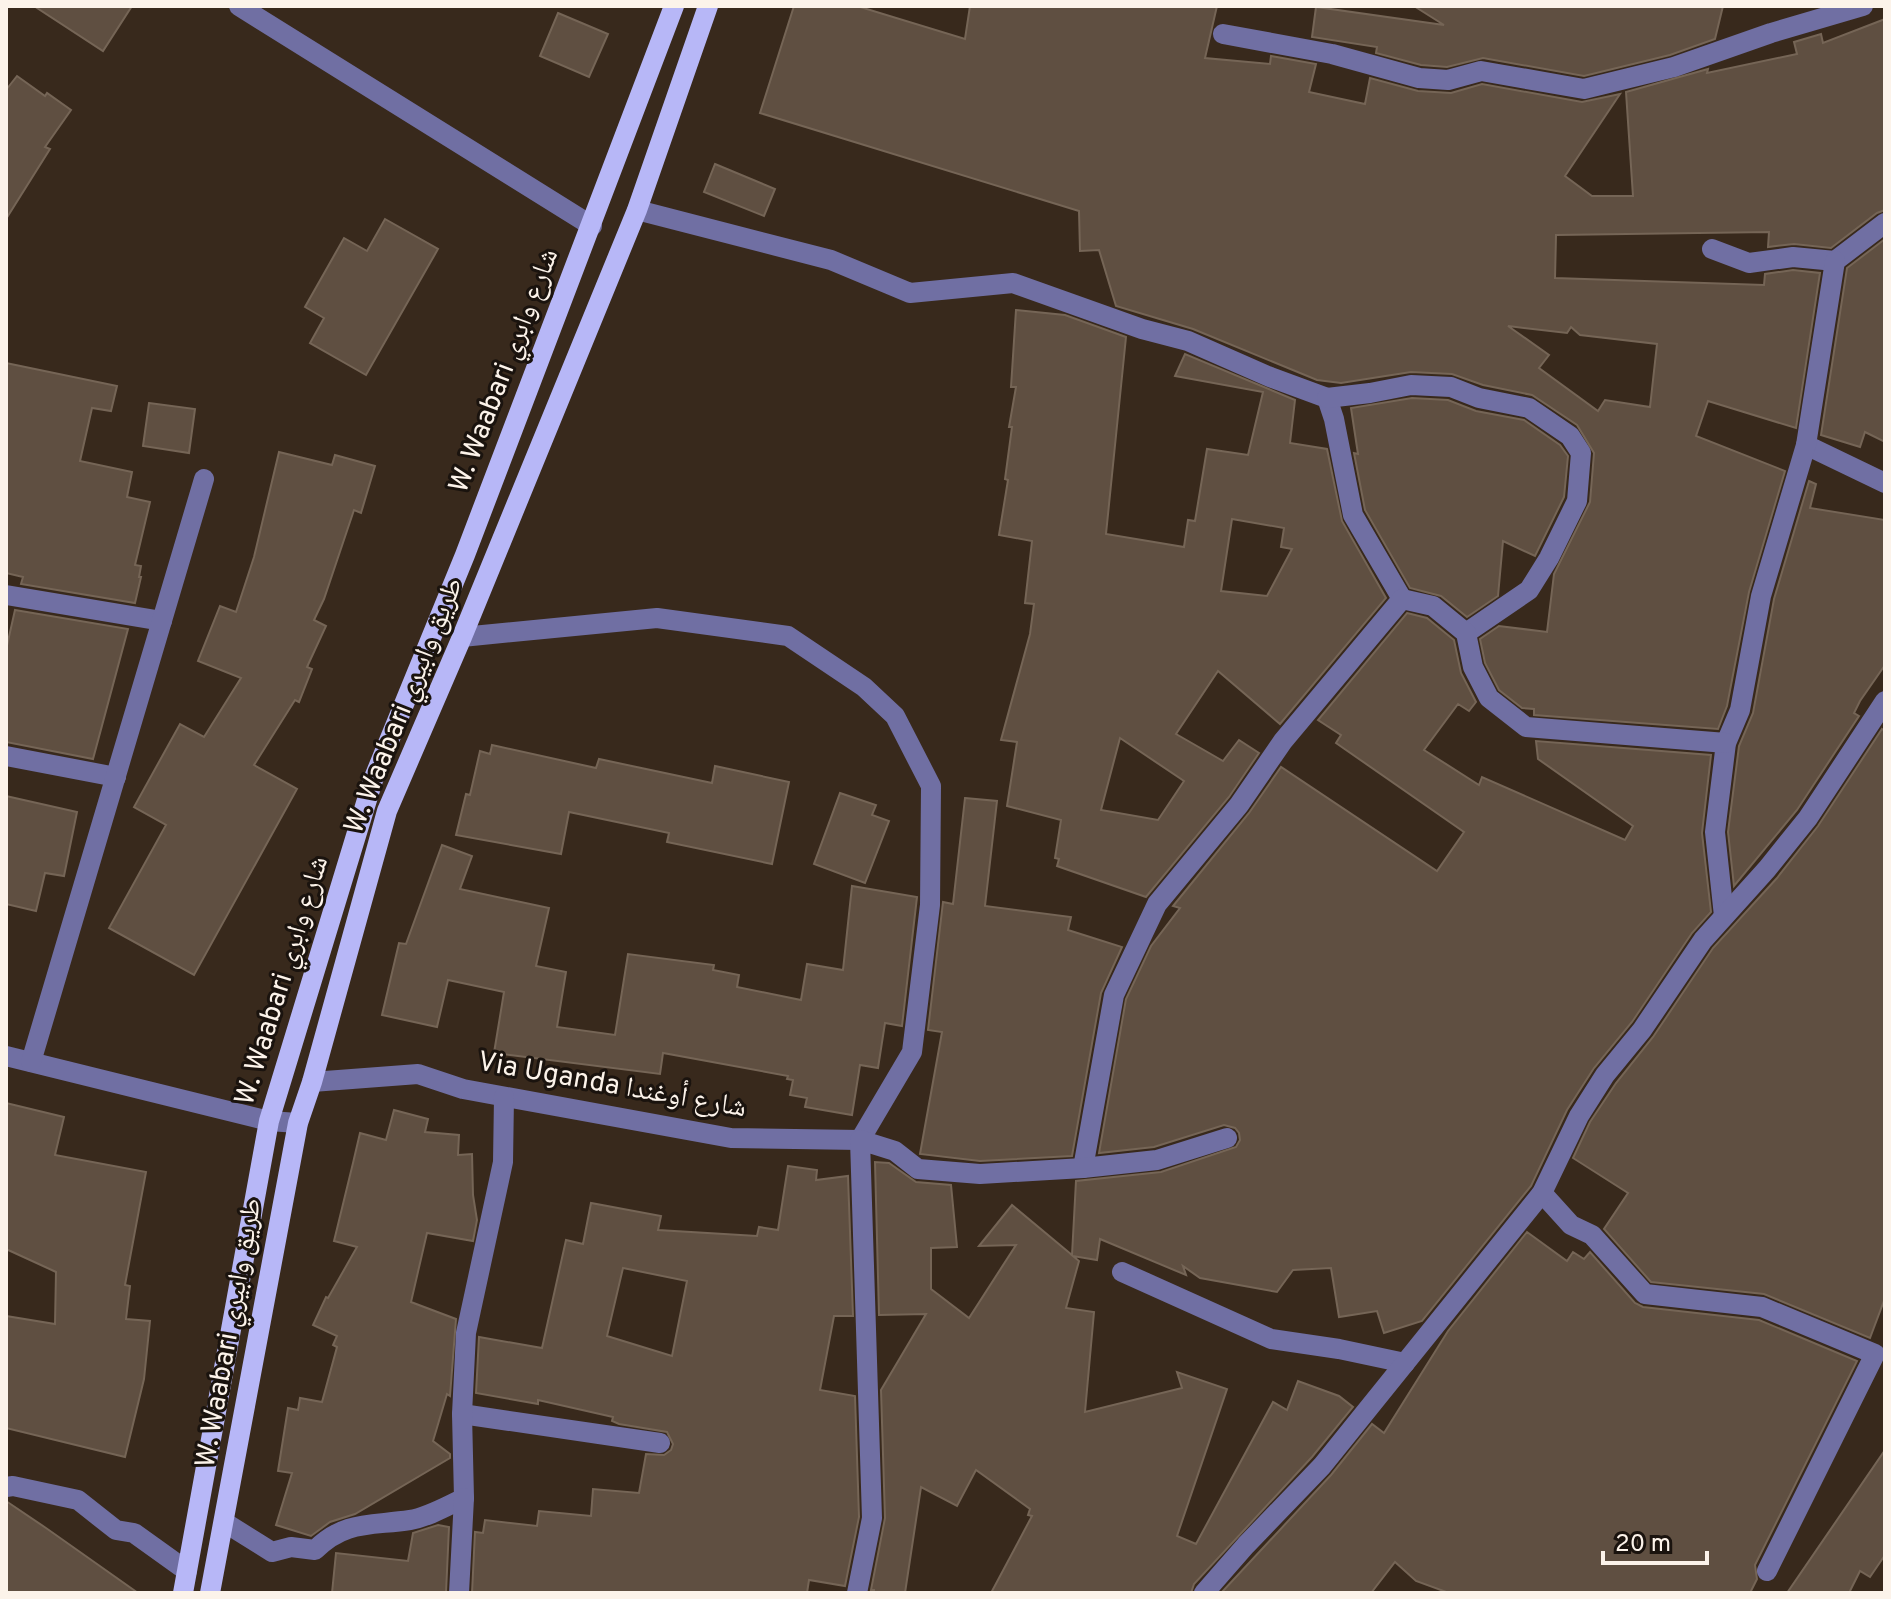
<svg xmlns="http://www.w3.org/2000/svg" width="1891" height="1599" viewBox="0 0 1891 1599" font-family="Overpass,'Noto Naskh Arabic',sans-serif">
	<rect width="100%" height="100%" fill="#38291c"/>
	<!-- building -->
	<g fill="#5f4f41" stroke="#756556" stroke-width="2" fill-rule="evenodd">
		<polygon points="34,6 132,6 103,51"/>
		<path d="M 794,6 L 857,6 L 965,39 L 970,6 L 1217,6 L 1205,58 L 1270,64 L 1271,56 L 1316,64 L 1309,92 L 1365,104 L 1370,78 L 1418,91 L 1451,93 L 1482,84 L 1582,102 L 1620,94 L 1565,176 L 1592,196 L 1633,196 L 1626,92 L 1708,69 L 1707,73 L 1797,54 L 1794,42 L 1821,34 L 1823,43 L 1885,19 L 1885,210 L 1877,213 L 1831,248 L 1794,244 L 1768,247 L 1769,232 L 1556,235 L 1555,278 L 1764,285 L 1765,274 L 1793,270 L 1820,273 L 1796,428 L 1708,401 L 1696,436 L 1785,471 L 1749,592 L 1727,706 L 1718,729 L 1534,715 L 1534,709 L 1522,708 L 1499,690 L 1485,663 L 1480,639 L 1499,626 L 1547,632 L 1554,574 L 1590,502 L 1594,453 L 1577,425 L 1532,395 L 1483,385 L 1452,374 L 1411,372 L 1341,383 L 1317,380 L 1193,329 L 1116,306 L 1099,250 L 1080,251 L 1079,211 L 760,113 ZM 1508,326 L 1567,333 L 1571,327 L 1580,335 L 1657,344 L 1650,407 L 1605,400 L 1598,411 L 1539,368 L 1549,355 Z"/>
		<polygon points="1414,6 1723,6 1715,39 1670,55 1584,76 1483,58 1447,67 1421,65 1376,53 1377,47 1312,37 1316,7 1444,25"/>
		<polygon points="558,13 608,34 589,77 540,56"/>
		<polygon points="17,76 45,96 47,93 71,110 45,147 50,149 6,219 6,90"/>
		<polygon points="715,164 775,189 764,216 704,192"/>
		<polygon points="385,219 438,249 366,375 310,343 324,318 305,307 344,238 367,251"/>
		<polygon points="1885,239 1885,442 1865,432 1860,447 1821,435 1847,268"/>
		<path d="M 1016,310 L 1065,315 L 1126,337 L 1106,534 L 1184,547 L 1188,520 L 1195,521 L 1207,449 L 1248,455 L 1263,392 L 1175,376 L 1185,354 L 1295,400 L 1290,443 L 1327,449 L 1342,521 L 1386,598 L 1280,724 L 1218,671 L 1176,734 L 1223,761 L 1239,740 L 1259,753 L 1229,797 L 1146,897 L 1057,866 L 1059,859 L 1055,858 L 1061,820 L 1007,806 L 1017,742 L 1001,740 L 1030,634 L 1034,604 L 1025,603 L 1032,541 L 999,535 L 1008,480 L 1005,479 L 1012,427 L 1009,427 L 1016,387 L 1011,387 ZM 1232,519 L 1284,528 L 1281,547 L 1292,549 L 1267,596 L 1221,591 ZM 1120,738 L 1184,781 L 1158,820 L 1101,810 Z"/>
		<polygon points="6,363 117,386 111,411 92,408 80,461 132,472 127,497 150,502 135,565 141,566 139,577 141,577 135,603 21,584 23,577 6,573"/>
		<polygon points="1412,398 1448,400 1476,411 1524,420 1560,445 1568,456 1564,497 1535,556 1503,541 1498,596 1467,617 1441,596 1410,588 1365,510 1354,453 1358,454 1351,408"/>
		<polygon points="149,403 195,409 189,453 143,446"/>
		<polygon points="279,452 332,465 335,455 375,466 361,513 354,510 324,599 314,620 326,626 307,667 312,669 299,702 295,700 254,765 297,789 194,975 109,928 166,825 134,807 180,724 204,737 241,678 198,661 220,606 236,612 254,557"/>
		<polygon points="1809,481 1816,484 1810,508 1885,520 1885,665 1860,701 1854,713 1859,716 1797,810 1734,886 1728,832 1739,746 1753,713 1774,599"/>
		<polygon points="15,610 128,629 93,759 6,742 6,650"/>
		<polygon points="1407,613 1427,618 1454,640 1461,673 1476,702 1469,711 1458,704 1424,750 1479,785 1482,777 1625,840 1633,826 1538,759 1536,741 1711,755 1702,833 1711,912 1692,933 1632,1022 1594,1068 1567,1110 1531,1186 1422,1321 1384,1333 1377,1311 1339,1317 1331,1268 1293,1270 1277,1292 1200,1278 1183,1266 1186,1275 1100,1239 1097,1260 1073,1256 1079,1261 1066,1308 1094,1312 1085,1412 1182,1388 1177,1372 1227,1389 1177,1536 1196,1544 1273,1402 1287,1410 1298,1381 1339,1396 1353,1407 1312,1457 1194,1584 1191,1593 991,1593 1032,1516 1028,1515 1030,1509 976,1470 957,1506 921,1487 905,1593 874,1593 874,1590 871,1590 885,1518 881,1390 926,1314 879,1315 875,1162 889,1163 916,1182 951,1185 957,1247 931,1248 931,1289 969,1318 1016,1245 979,1246 1012,1205 1072,1255 1076,1181 1161,1172 1236,1147 1240,1140 1239,1133 1235,1128 1224,1125 1154,1147 1099,1153 1126,999 1151,946 1180,908 1173,906 1249,813 1281,767 1437,871 1464,832 1336,743 1341,735 1318,720"/>
		<polygon points="1882,729 1885,731 1885,1298 1870,1338 1764,1294 1651,1282 1604,1229 1628,1193 1573,1158 1590,1122 1616,1083 1653,1037 1713,948 1777,878 1818,826"/>
		<polygon points="492,745 596,768 599,759 712,783 715,766 789,782 772,864 667,842 669,833 569,812 561,854 456,835 466,794 470,795 480,751 490,754"/>
		<polygon points="840,793 876,805 872,815 889,821 865,883 814,864"/>
		<polygon points="6,796 77,812 64,876 45,873 36,911 6,904"/>
		<polygon points="965,798 997,801 985,906 1071,917 1068,930 1122,947 1101,993 1072,1156 980,1161 920,1154 942,1032 928,1030 943,902 953,904"/>
		<polygon points="442,845 472,856 460,889 549,908 536,966 566,972 557,1027 615,1035 628,954 714,965 713,970 739,975 737,987 801,1000 807,964 843,970 852,886 917,897 902,1026 885,1023 878,1068 860,1065 852,1115 805,1107 807,1098 790,1095 793,1080 787,1079 788,1076 663,1053 660,1074 494,1053 504,992 448,980 437,1027 382,1015 399,943 406,944"/>
		<polygon points="6,1103 64,1117 55,1155 146,1172 125,1285 130,1286 126,1319 150,1321 144,1379 125,1457 6,1428 6,1316 55,1324 56,1272 6,1249"/>
		<polygon points="394,1110 428,1119 425,1132 459,1135 458,1155 472,1154 473,1195 477,1220 473,1241 427,1233 411,1302 456,1319 450,1396 447,1394 433,1441 450,1454 450,1458 355,1514 330,1522 311,1536 276,1525 292,1473 278,1471 288,1408 298,1410 300,1398 322,1402 337,1347 333,1345 337,1336 313,1325 326,1297 328,1298 357,1247 334,1241 353,1163 360,1133 386,1140"/>
		<path d="M 788,1166 L 817,1170 L 816,1180 L 848,1176 L 853,1316 L 834,1316 L 820,1390 L 855,1396 L 859,1517 L 845,1586 L 809,1580 L 807,1593 L 472,1593 L 475,1532 L 483,1533 L 485,1520 L 537,1526 L 539,1511 L 591,1516 L 593,1489 L 639,1493 L 646,1454 L 664,1455 L 671,1450 L 673,1444 L 667,1432 L 619,1424 L 612,1421 L 613,1417 L 538,1400 L 538,1404 L 476,1393 L 479,1337 L 542,1348 L 566,1240 L 583,1244 L 591,1203 L 661,1216 L 658,1230 L 757,1236 L 759,1227 L 778,1230 ZM 623,1268 L 687,1281 L 672,1356 L 607,1336 Z"/>
		<polygon points="1527,1232 1567,1261 1573,1252 1584,1259 1590,1252 1635,1303 1643,1307 1759,1320 1857,1361 1755,1565 1757,1579 1750,1593 1449,1593 1416,1581 1395,1562 1371,1593 1221,1593 1331,1475 1372,1424 1384,1433 1448,1331"/>
		<polygon points="1885,1450 1885,1555 1870,1577 1860,1571 1849,1593 1787,1593"/>
		<polygon points="6,1501 46,1528 138,1593 6,1593"/>
		<polygon points="438,1525 449,1527 446,1593 332,1593 336,1553 408,1561 413,1533"/>
	</g>
	<g fill="none" stroke-linecap="round" stroke-linejoin="round">
		<!-- minor -->
		<g stroke="#706fa3" stroke-width="20">
			<polyline points="239,6 592,226"/>
			<polyline points="1223,34 1332,54 1419,78 1448,80 1481,71 1584,89 1674,67 1771,33 1863,6"/>
			<polyline points="637,210 831,260 910,293 1013,283 1142,329 1188,341 1270,377 1327,398 1334,419 1353,515 1402,599"/>
			<polyline points="1712,249 1749,263 1793,257 1835,261 1885,223"/>
			<polyline points="1327,398 1370,393 1411,385 1451,387 1479,398 1529,408 1570,436 1581,453 1577,501 1549,558 1529,590 1466,633"/>
			<polyline points="1806,445 1885,483"/>
			<polyline points="6,595 162,621"/>
			<polyline points="6,756 116,777"/>
			<polyline points="1724,916 1715,832 1726,743 1740,710 1761,596 1806,445 1835,261"/>
			<polyline points="6,1056 269,1121 298,1123"/>
			<polyline points="31,1062 204,479"/>
			<polyline points="312,1082 418,1074 463,1089 731,1138 860,1140 912,1052 930,905 931,786 895,716 864,687 788,636 657,618 462,637"/>
			<polyline points="1083,1168 1114,995 1157,904 1239,805 1283,741 1402,599 1433,606 1466,633 1473,667 1489,698 1526,727 1726,743"/>
			<polyline points="1542,1193 1571,1225 1592,1235 1645,1294 1762,1307 1875,1354 1767,1571"/>
			<polyline points="1122,1272 1271,1339 1339,1349 1405,1363"/>
			<polyline points="462,1414 660,1443"/>
			<polyline points="6,1487 13,1486 78,1500 116,1530 134,1533 187,1571"/>
			<path d="M 224,1522 L 272,1552 L 291,1547 L 315,1550 C 345,1520 371,1526 410,1520 C 428,1517 447,1506 464,1498 L 462,1414 L 466,1333 L 503,1162 L 504,1097"/>
			<polyline points="459,1593 464,1498"/>
			<polyline points="857,1593 872,1518 860,1140 895,1151 918,1169 980,1174 1083,1168 1157,1160 1227,1138"/>
			<polyline points="1204,1593 1246,1545 1322,1466 1542,1193 1579,1116 1605,1075 1642,1030 1703,940 1767,869 1808,818 1885,701"/>
		</g>
		<!-- major -->
		<g stroke="#b7b7f7" stroke-width="20">
			<polyline points="183,1593 269,1121 373,780 465,555 674,6"/>
			<polyline points="210,1593 298,1123 312,1082 387,811 462,637 637,210 708,6"/>
		</g>
	</g>
	<g text-anchor="middle" dominant-baseline="central" stroke-width="6" stroke-linejoin="round" paint-order="stroke">
		<!-- street labels -->
		<g font-size="28" fill="#fcf3ea" stroke="#1a130e">
			<text transform="translate(505 371) rotate(-69)">W. Waabari شارع وابري</text>
			<text transform="translate(405 706) rotate(-68)">W. Waabari طريق وابيري</text>
			<text transform="translate(283 981) rotate(-73)">W. Waabari شارع وابري</text>
			<text transform="translate(612 1086) rotate(10)">Via Uganda شارع أوغندا</text>
			<text transform="translate(230 1333) rotate(-80)">W. Waabari طريق وابيري</text>
		</g>
	</g>
	<!-- border -->
	<rect width="1891" height="1599" fill="none" stroke="#fcf3ea" stroke-width="16"/>
	<!-- scale -->
	<path d="M1603 1551v12h104v-12" fill="none" stroke="#fcf3ea" stroke-width="4"/>
	<text x="1615" y="1551" font-size="24" fill="#fcf3ea" stroke="#1a130e" stroke-width="6" paint-order="stroke">20 m</text>
</svg>
